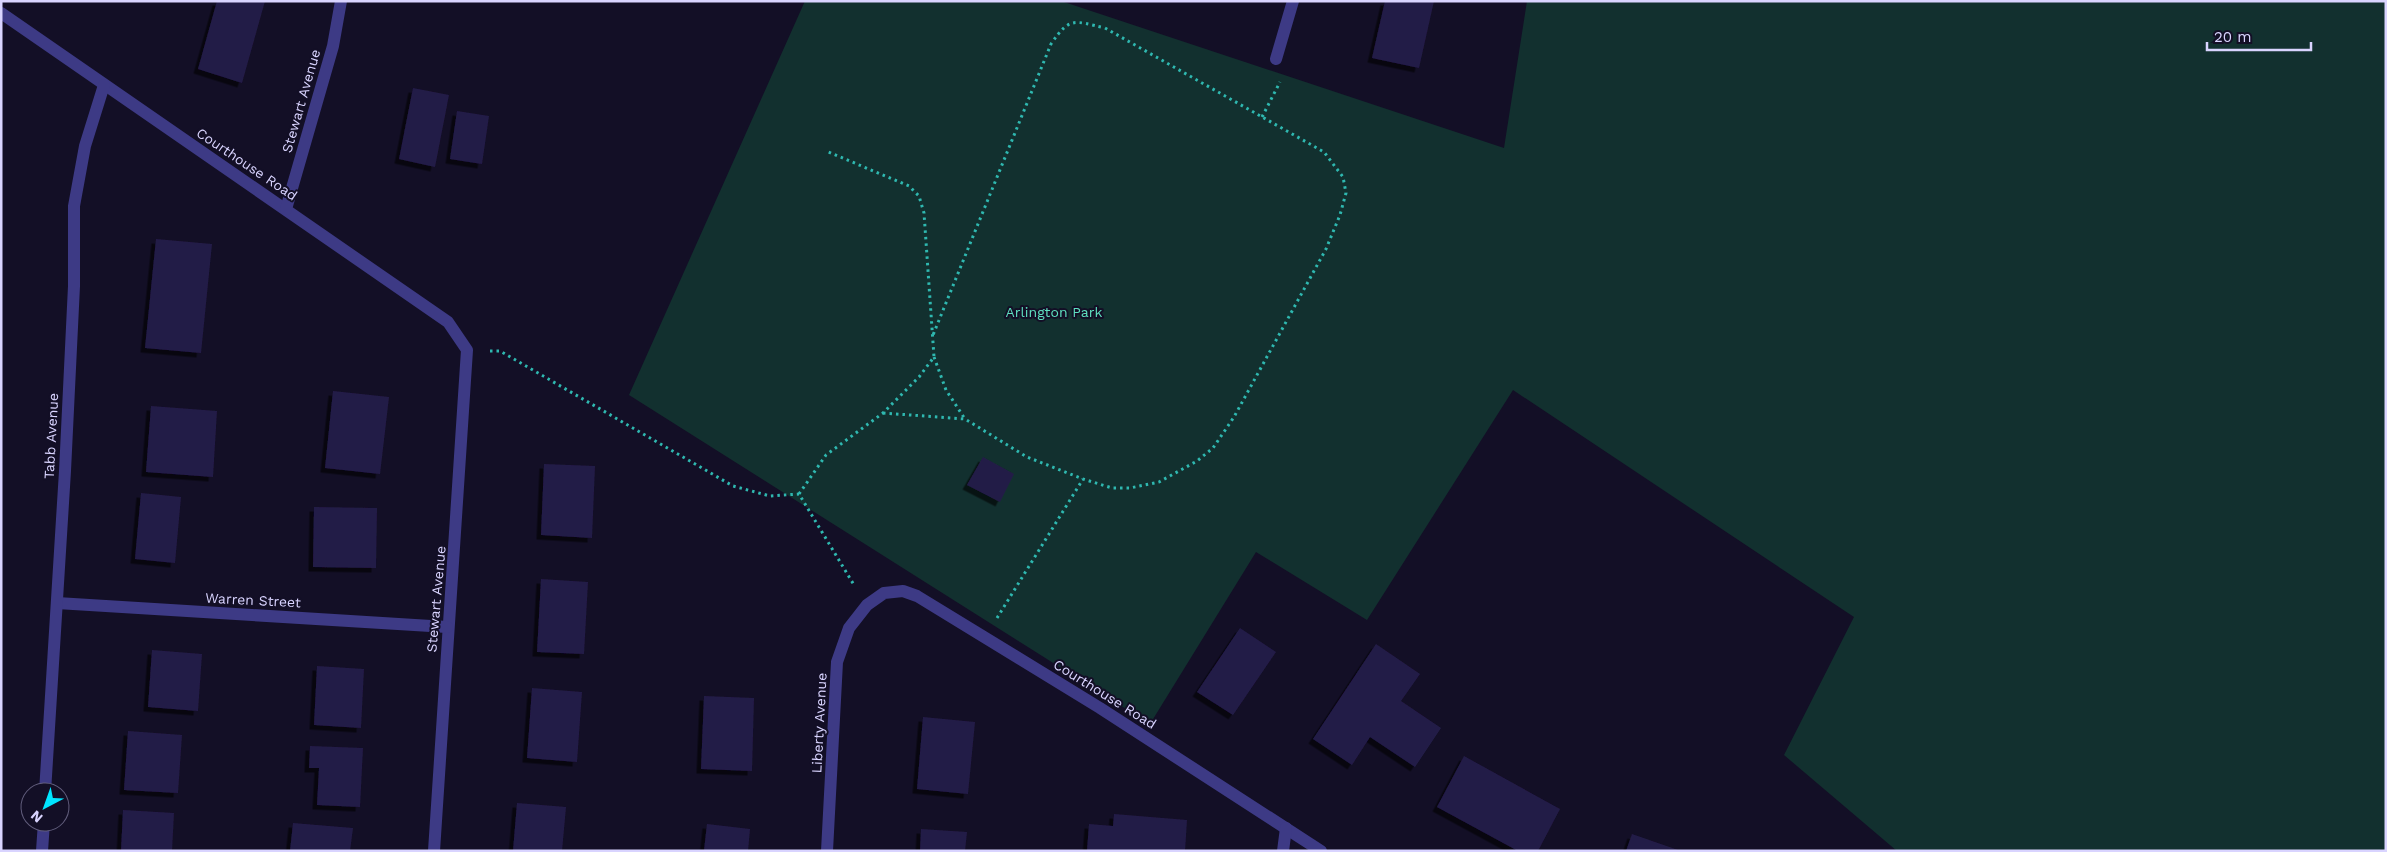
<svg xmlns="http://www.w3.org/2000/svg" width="2387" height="852" viewBox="0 0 2387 852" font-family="'Work Sans',sans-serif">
	<defs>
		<filter id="shadow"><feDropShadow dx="-4.5" dy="4.5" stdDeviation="0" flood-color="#0009"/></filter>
	</defs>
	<rect width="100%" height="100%" fill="#130f26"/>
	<!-- green -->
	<polygon fill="#12302f" points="805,1 1061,1 1504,148 1527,1 2386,1 2386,851 1897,851 1784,755 1854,617 1513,390 1367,620 1256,552 1150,724 629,395"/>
	<!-- building -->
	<g fill="#241b47" filter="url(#shadow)">
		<polygon points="217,1 265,1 242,83 198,69"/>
		<polygon points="1385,1 1434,1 1419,68 1372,58"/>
		<polygon points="413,88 449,95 435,167 399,159"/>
		<polygon points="457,111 489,116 482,164 450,159"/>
		<polygon points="156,239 212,244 201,353 145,348"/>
		<polygon points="333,391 389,397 380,474 325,468"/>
		<polygon points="151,406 217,411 213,477 146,472"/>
		<polygon points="983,457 1014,474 1000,502 967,485"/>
		<polygon points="544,464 595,466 592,538 541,535"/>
		<polygon points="141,493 181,497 175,563 135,559"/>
		<polygon points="314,507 377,508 376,568 313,567"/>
		<polygon points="541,579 588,582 584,654 537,652"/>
		<polygon points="1240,628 1276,652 1233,715 1197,692"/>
		<polygon points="1376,644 1420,674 1401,701 1441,728 1415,767 1370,737 1352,765 1313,739"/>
		<polygon points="152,650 202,654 198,711 148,707"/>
		<polygon points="317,666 364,669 361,728 314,725"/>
		<polygon points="532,688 582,692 577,762 527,758"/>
		<polygon points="704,696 754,698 752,771 701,769"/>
		<polygon points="923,717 975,722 968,794 917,789"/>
		<polygon points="128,731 182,735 178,793 124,790"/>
		<polygon points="310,746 363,748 360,807 317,805 319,768 309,768"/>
		<polygon points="1464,756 1560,809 1538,851 1518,851 1437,807"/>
		<polygon points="517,803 566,807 562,851 513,851"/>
		<polygon points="123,810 174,813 172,851 121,851"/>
		<polygon points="1114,814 1187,820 1185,851 1087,851 1089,824 1113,826"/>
		<polygon points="293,823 353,828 350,851 290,851"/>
		<polygon points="707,824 750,829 748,851 704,851"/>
		<polygon points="921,829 967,832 965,851 920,851"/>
		<polygon points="1632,834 1678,850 1678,851 1626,851"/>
	</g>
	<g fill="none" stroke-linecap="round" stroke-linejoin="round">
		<!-- path -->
		<g stroke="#2fb8b0" stroke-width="3" stroke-dasharray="2.5 4" stroke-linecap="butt">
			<polyline points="1262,117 1280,82"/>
			<polyline points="490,351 500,351 733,486 770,496 799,494 854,585"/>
			<polyline points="934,357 946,390 965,419"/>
			<path d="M 883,413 L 965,419 L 1027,457 L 1083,479 L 1112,488 L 1130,488 L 1159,482 L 1197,461 L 1213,448 L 1234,417 L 1326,249 L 1340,215 L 1346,193 L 1343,177 L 1324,152 L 1105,28 C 1074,21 1070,16 1051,44 L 933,335"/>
			<polyline points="799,494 826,455 883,413 919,377 934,357 924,213 919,196 909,186 826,151"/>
			<polyline points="997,618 1083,479"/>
		</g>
		<!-- street -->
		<g stroke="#3d3a85" stroke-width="12">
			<polyline points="1,13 448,322 467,350 434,851"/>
			<polyline points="1276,59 1293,1"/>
			<polyline points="286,209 333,46 341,1"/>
			<polyline points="57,603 447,627"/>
			<polyline points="45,792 65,471 74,286 74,206 85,146 104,85"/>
			<polyline points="42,851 44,822"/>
			<polyline points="827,851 837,662 849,628 867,605 884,593 903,591 917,596 1100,708 1321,851"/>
			<polyline points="1283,851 1286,828"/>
		</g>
	</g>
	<g text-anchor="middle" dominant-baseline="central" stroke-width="4" stroke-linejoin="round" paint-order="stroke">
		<!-- street labels -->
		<g font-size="14" fill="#d9d4ff" stroke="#130f26">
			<text transform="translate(301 101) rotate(-74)">Stewart Avenue</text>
			<text transform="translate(247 164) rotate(34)">Courthouse Road</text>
			<text transform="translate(51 436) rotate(-87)">Tabb Avenue</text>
			<text transform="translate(436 599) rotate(-85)">Stewart Avenue</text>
			<text transform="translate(253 600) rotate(3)">Warren Street</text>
			<text transform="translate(1105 694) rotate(32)">Courthouse Road</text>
			<text transform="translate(819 723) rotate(-87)">Liberty Avenue</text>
		</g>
		<!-- park labels -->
		<g font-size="14" fill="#5fe0c0" stroke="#130f26">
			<text x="1054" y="312">Arlington Park</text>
		</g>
	</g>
	<!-- border -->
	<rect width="2387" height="852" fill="none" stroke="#d9d4ff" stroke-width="5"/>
	<!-- north arrow -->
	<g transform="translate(45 807) rotate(221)"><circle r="24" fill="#130f26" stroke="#625e7d"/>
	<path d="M0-4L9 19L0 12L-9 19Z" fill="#00e5ff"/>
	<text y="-8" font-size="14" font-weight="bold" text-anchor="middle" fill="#d9d4ff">N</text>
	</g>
	<!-- scale -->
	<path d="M2207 42v8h104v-8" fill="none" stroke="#d9d4ff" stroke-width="2.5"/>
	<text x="2214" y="42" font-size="15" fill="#d9d4ff" stroke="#130f26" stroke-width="4" paint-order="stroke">20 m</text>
</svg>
